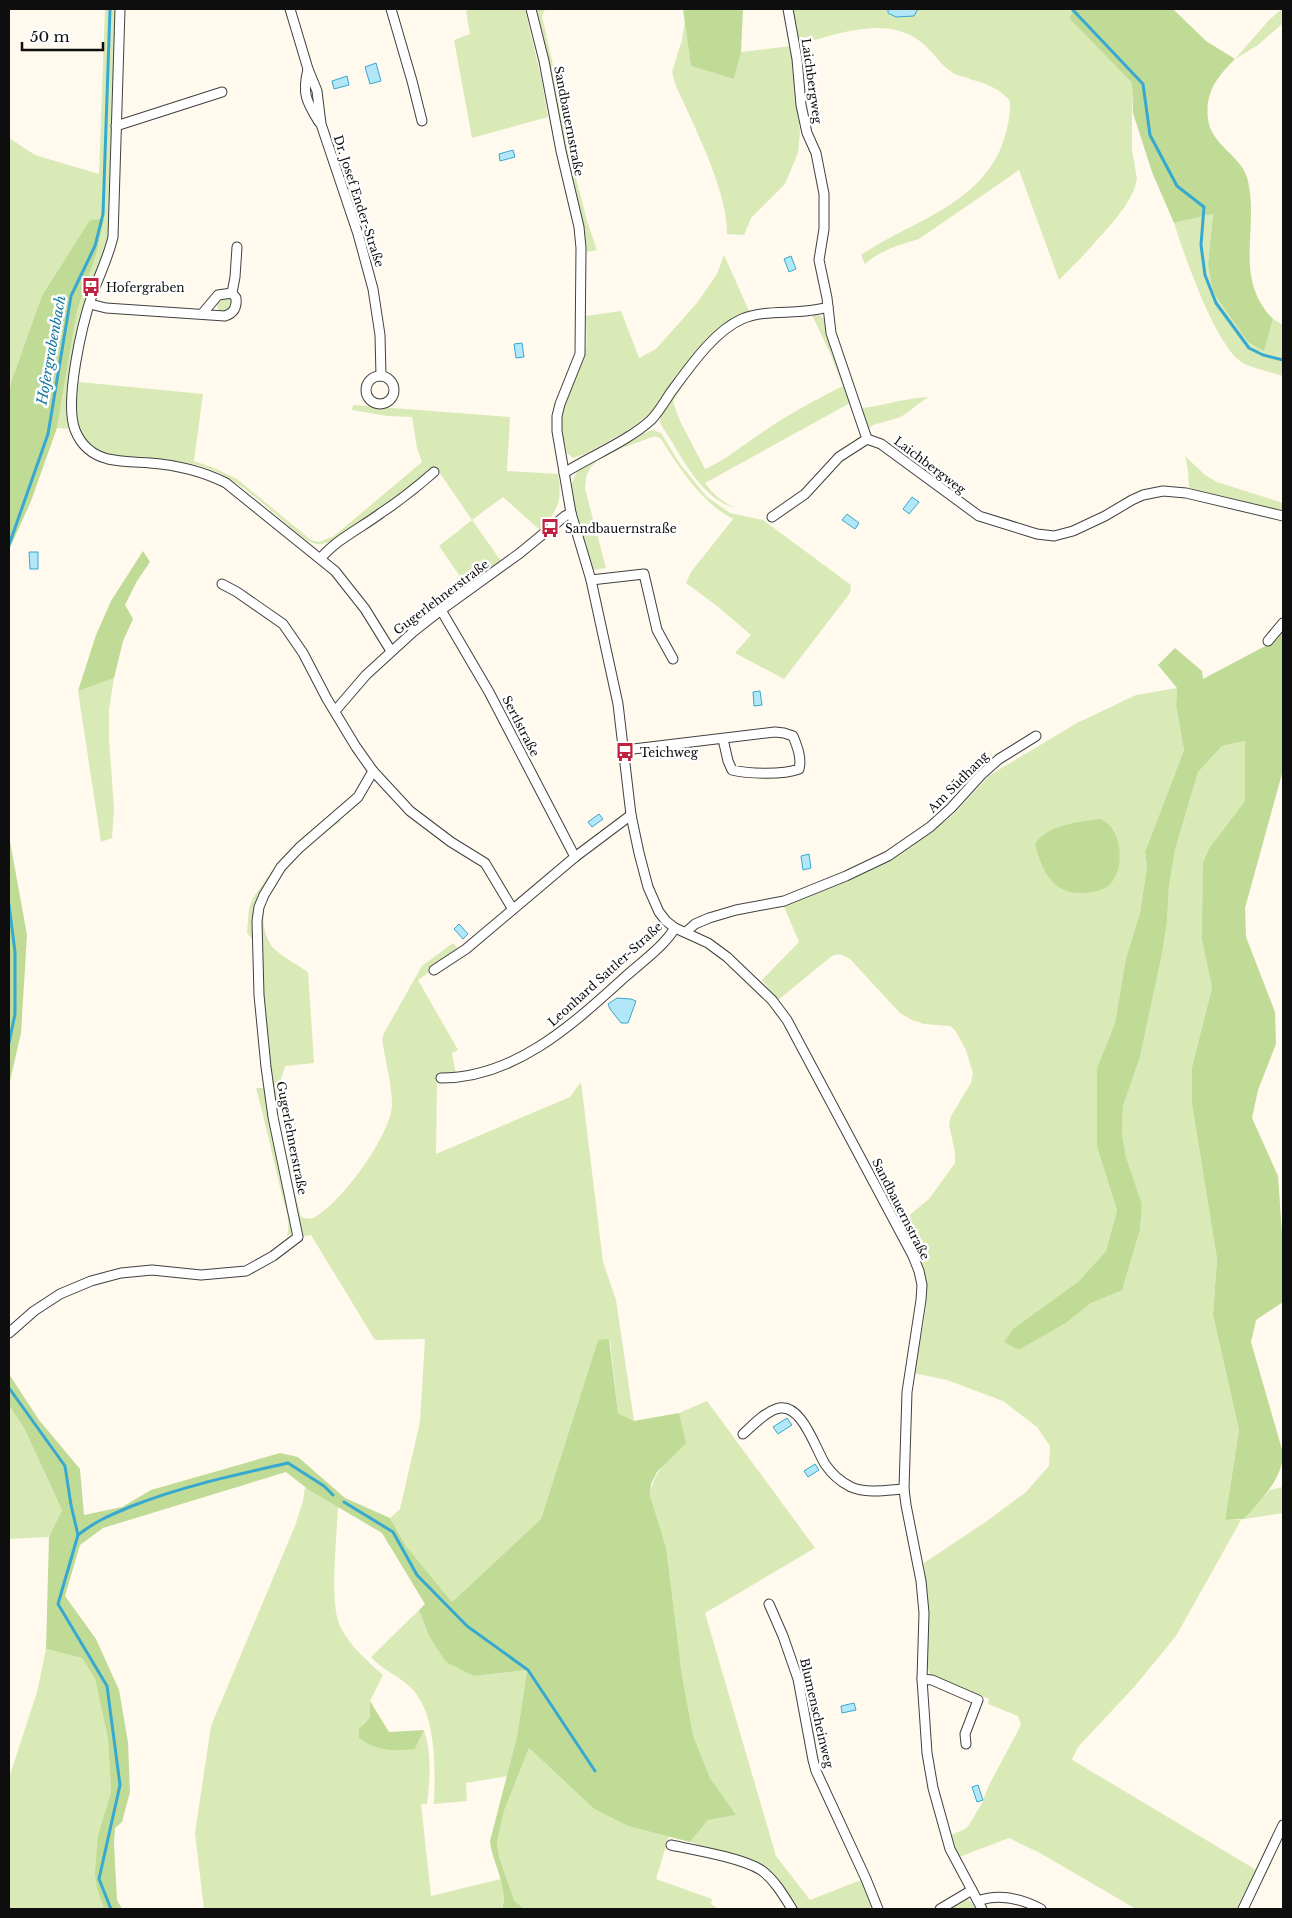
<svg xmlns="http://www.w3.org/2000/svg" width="1292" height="1918" viewBox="0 0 1292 1918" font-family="'Libre Baskerville',serif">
	<rect width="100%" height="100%" fill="#fff9ee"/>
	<!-- green -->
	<g fill="#d9eab7">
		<polygon points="105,9 115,9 108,235 102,258 87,295 74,349 66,409 69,429 57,428 77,311 96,255 103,220 90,220 11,383 9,395 9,138 35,155 99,174"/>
		<polygon points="473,9 525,9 541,77 548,117 472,138 454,40 470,34 466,11"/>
		<path d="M 537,9 L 548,9 L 544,11 L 542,16 L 564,115 L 573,166 L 587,221 L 597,250 L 587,252 C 583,218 572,186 564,152 C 555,104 548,56 537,9 Z"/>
		<path d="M 792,9 L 888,9 L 888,13 L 914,16 L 918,9 L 1074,9 L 1069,18 L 1132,83 L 1132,150 L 1137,179 L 1134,190 L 1126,205 L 1114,221 L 1081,258 L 1059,280 L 1019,170 L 919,239 C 901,244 879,251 865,264 L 861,255 C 910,222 974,207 1000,150 C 1006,134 1011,118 1010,101 C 998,86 982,83 964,77 C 961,76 956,75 953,73 C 939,64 931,48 917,39 C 881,16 837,35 799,44 Z"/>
		<polygon points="1282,9 1283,9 1283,23 1258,45 1235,59 1270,19"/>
		<path d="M 685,21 L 691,66 L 734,79 L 741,52 L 791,46 L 800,133 L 798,153 L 785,184 L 751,218 L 744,235 L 727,234 C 728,192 694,126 676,86 L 672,72 L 682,40 Z"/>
		<path d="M 1213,214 L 1208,264 L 1248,342 L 1264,350 L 1273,319 L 1283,325 L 1283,376 C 1270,372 1255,369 1243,363 C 1216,348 1184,254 1174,223 Z"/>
		<path d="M 724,255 L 749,311 L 728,321 L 716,331 L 673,379 L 651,413 L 627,431 L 585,454 L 573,458 L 567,453 C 565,445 562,436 562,427 C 560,401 579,378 585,354 C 588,342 586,328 586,316 L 621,311 L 639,358 L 656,349 L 697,303 L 717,274 Z"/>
		<circle cx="225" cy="305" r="8"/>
		<path d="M 818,314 L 824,319 L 833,356 L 850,403 L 705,483 C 713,495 724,503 736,508 C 700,499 682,456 663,428 C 662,426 660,423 660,421 C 659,407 712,344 724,334 C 730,330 738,324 744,322 C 754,318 765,317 775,318 C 765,319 754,319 744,323 C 719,334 686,378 673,402 L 680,421 L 705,469 C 724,461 740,447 757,436 C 784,417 813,401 843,386 L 830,353 L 812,315 Z"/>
		<path d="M 79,382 L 203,394 L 194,461 L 214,468 L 237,479 L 311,540 L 319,542 L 334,536 L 422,462 L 417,448 L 412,417 L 387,416 L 352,410 L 353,405 L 510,417 L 507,471 L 558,474 C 563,503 557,509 541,531 L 503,497 L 472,520 L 501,561 L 466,585 L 439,546 L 472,520 L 439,472 L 434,468 C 411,487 387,504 362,521 C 350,529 336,542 322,544 C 313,545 307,540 301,536 C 274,514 244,483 212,470 C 196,464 178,461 161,459 C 131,456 85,461 77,423 C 74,409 77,395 79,382 Z"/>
		<path d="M 928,397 L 901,417 L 873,425 L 869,428 L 863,416 L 863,408 C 885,405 906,398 928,397 Z"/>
		<path d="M 652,430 L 661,433 L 680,464 L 707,497 L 730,513 L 763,520 L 851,585 L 850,593 L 784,679 L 735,653 L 751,635 L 717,606 L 686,583 L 691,572 L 733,519 C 701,502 680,469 661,439 L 655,436 L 622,448 L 598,460 L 590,468 L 586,477 L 585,489 L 606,568 L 594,570 L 592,567 L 577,513 L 575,513 L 571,485 L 577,472 L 582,467 L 635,437 Z"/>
		<polygon points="1185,456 1205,475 1217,482 1283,503 1283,512 1189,489 1188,470"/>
		<polygon points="114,678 109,709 109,739 114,808 112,838 101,842 78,691"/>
		<path d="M 1177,688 L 1176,705 L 1184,750 L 1145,852 L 1147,866 L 1140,913 L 1126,958 L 1115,1023 L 1097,1068 L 1097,1147 L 1117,1210 L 1106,1251 L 1079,1281 L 1013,1329 L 1019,1350 L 1066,1323 L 1091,1303 L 1122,1289 L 1140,1230 L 1142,1204 L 1126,1157 L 1122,1134 L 1123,1106 L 1140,1057 L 1162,954 L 1167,922 L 1169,886 L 1175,850 L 1198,772 L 1222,746 L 1246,741 L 1245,801 L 1210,847 L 1202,940 L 1212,988 L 1192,1067 L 1192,1104 L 1217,1259 L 1213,1315 L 1239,1430 L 1225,1520 L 1241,1520 L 1176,1636 L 1135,1686 L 1078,1747 L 1072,1759 L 1074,1761 L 1258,1871 L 1240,1909 L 1136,1909 L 1040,1853 L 1009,1838 L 959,1857 L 951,1835 L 965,1829 L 969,1825 L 982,1803 L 988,1787 L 1021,1725 L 1018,1716 L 988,1704 L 989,1699 L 931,1676 L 927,1667 L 927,1598 L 924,1563 L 984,1523 L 1026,1492 L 1049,1466 L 1050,1446 L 1037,1427 L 1003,1401 L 947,1380 L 913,1373 C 919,1340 933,1302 923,1269 C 918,1253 908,1238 900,1223 L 929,1199 L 955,1163 L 955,1152 L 949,1125 L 951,1116 L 971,1083 L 973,1073 L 966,1050 L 955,1030 L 950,1026 L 924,1024 L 912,1020 L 900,1013 L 850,959 C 843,955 839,953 832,956 L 778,1000 L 762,980 L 799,942 L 783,904 L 893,859 L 951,817 L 990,775 L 1077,723 L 1136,695 Z"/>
		<polygon points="333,812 335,814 272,875 254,941 247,933 249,909 253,898 279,861 300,839"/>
		<path d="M 339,818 L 341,821 C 308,845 241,897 271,945 C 277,954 298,965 308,972 L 314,1063 L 285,1066 L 278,1090 L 277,1112 L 285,1154 L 301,1217 C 306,1218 310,1220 315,1217 C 341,1203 392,1134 392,1104 C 392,1085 385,1059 382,1039 L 384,1033 L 422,966 L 453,943 L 460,951 L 418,980 L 458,1050 L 452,1053 L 456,1074 L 439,1075 L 437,1080 L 436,1154 L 570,1097 L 581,1082 L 603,1262 L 616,1300 L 634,1421 L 618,1413 L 610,1340 L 598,1340 L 541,1519 L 452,1602 L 406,1546 L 390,1518 L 400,1509 L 420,1422 L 425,1339 L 375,1340 L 311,1235 L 301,1237 L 274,1106 L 265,1040 L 260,917 C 273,870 304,849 339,818 Z"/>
		<path d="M 256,1088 L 265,1088 L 292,1230 L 291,1234 L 287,1236 C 292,1220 283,1203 280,1187 C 272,1154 265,1121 256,1088 Z"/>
		<path d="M 707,1401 L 815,1548 L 705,1613 L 776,1856 L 810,1900 L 861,1880 L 872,1909 L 795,1909 L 777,1882 L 730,1856 L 690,1842 L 708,1820 L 735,1815 L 710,1778 L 693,1735 L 650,1496 C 653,1471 669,1460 685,1443 L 679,1413 Z"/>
		<polygon points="9,1405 24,1428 62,1510 49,1537 9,1539"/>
		<path d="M 305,1487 L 338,1507 C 337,1534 329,1604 340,1626 C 349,1645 367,1661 383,1675 L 370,1701 L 370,1717 L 362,1724 L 415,1749 L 424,1730 C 432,1754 430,1779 427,1804 L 421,1804 L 431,1896 L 501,1879 L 504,1890 L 502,1909 L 204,1909 L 195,1833 L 211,1726 L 295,1526 L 303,1501 Z"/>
		<polygon points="1283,1487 1283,1513 1244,1519 1270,1490"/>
		<path d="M 419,1610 L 429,1636 L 474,1676 L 527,1670 L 517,1737 L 508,1776 L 466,1783 L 467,1801 L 434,1804 C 435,1771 437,1718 414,1691 C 402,1677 383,1671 371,1657 Z"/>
		<polygon points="46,1649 82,1658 95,1679 108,1739 111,1792 98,1835 97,1889 104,1909 9,1909 9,1778 37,1692"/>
		<polygon points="529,1748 594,1809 628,1826 669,1836 656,1879 712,1899 711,1904 719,1909 524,1909 514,1900 499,1857 497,1843 504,1811"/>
		<polygon points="966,1899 970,1901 976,1909 945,1909 960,1900"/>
	</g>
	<!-- forest -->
	<g fill="#bfdb96">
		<polygon points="683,9 743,9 741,52 734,79 691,66"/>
		<path d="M 1074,9 L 1173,9 L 1206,41 L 1235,59 C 1217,77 1205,92 1208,119 C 1211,146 1243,156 1248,181 C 1259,231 1233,278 1273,319 L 1264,351 L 1248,342 L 1213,292 L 1208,264 L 1213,214 L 1174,223 L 1152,172 L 1133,113 L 1132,83 L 1069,18 Z"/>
		<polygon points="104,219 96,255 77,311 57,428 31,501 9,550 9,395 11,383 42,296 90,220"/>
		<polygon points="143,551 150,562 137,581 125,605 133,619 123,641 114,678 78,691 96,635 111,601"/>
		<path d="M 1283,628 L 1283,770 L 1245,908 L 1246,937 L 1275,1012 L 1276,1044 L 1258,1090 L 1252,1118 L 1278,1176 L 1283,1248 L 1283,1302 L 1256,1320 L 1251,1342 L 1283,1453 C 1283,1479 1260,1501 1244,1519 L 1225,1520 L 1239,1430 L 1213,1315 L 1217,1259 L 1192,1104 L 1192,1067 L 1212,988 L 1202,940 L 1203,863 L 1210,847 L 1245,801 L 1245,741 L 1222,746 L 1198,772 L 1175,850 L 1169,886 L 1167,922 L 1162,954 L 1140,1057 L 1123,1106 L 1122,1134 L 1126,1157 L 1142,1204 L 1140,1230 L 1122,1290 L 1091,1303 L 1066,1323 L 1019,1350 L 1004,1342 L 1013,1329 L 1079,1281 L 1106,1251 L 1117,1210 L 1097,1147 L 1097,1068 L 1115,1023 L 1126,958 L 1140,913 L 1147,866 L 1145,852 L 1184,750 L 1176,705 L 1177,688 L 1158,665 L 1175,648 L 1202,671 L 1203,679 L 1271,643 Z"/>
		<path d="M 1101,819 C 1104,821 1108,823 1110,826 C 1123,841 1124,874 1107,887 C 1100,891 1092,892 1084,893 C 1053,895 1042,871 1035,844 C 1048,824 1079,822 1101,819 Z"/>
		<polygon points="9,836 27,935 21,1033 9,1085"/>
		<path d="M 609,1339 L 618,1413 L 634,1421 L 679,1413 L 686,1443 L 657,1472 L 651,1484 L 650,1496 L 666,1548 L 681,1669 L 693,1735 L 710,1778 L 736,1815 L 708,1820 L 690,1842 L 628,1826 L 594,1809 L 529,1748 L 504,1811 L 497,1843 L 499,1857 L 514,1900 L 524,1909 L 502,1909 C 509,1885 492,1864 490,1841 L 517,1737 L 527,1670 L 474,1676 L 446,1662 L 429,1636 L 419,1610 L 425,1604 L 382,1533 L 309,1490 L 286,1472 L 103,1528 L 80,1545 L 65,1596 L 96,1639 L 119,1690 L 128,1742 L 130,1792 L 122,1822 L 115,1828 L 114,1843 L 117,1900 L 122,1909 L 104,1909 L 97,1889 L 95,1874 L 98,1835 L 111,1792 L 108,1739 L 95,1679 L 82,1658 L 46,1649 L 49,1537 L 62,1510 L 24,1428 L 9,1405 L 9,1374 L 39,1420 L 80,1469 L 84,1515 L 122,1507 L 151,1490 L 280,1453 L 298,1457 L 345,1498 L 390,1518 L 406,1546 L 452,1602 L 541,1519 L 598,1340 Z"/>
		<path d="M 370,1701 L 389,1732 L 424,1730 L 415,1749 C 392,1751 379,1752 359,1738 L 359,1729 L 370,1717 Z"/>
	</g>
	<!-- water -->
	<g fill="#b2e7f7" stroke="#37a8d0">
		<polygon points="888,9 918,9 914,16 896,17 888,13"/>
		<polygon points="376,63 381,81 370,84 365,67"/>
		<polygon points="347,76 349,85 334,89 332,81"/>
		<polygon points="513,150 515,157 500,161 499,154"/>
		<polygon points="791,256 796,269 789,272 784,259"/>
		<polygon points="522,343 524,357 516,358 514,344"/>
		<polygon points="912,497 919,502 909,514 903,509"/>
		<polygon points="847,514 859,523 855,529 842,520"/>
		<polygon points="29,552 38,552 38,569 30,569"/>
		<polygon points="760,691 762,705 754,706 753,692"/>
		<polygon points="599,814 603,819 592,827 588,822"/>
		<polygon points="809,854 811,868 803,870 801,856"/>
		<polygon points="459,924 468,934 463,939 454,929"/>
		<polygon points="617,998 631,999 636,1001 628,1023 621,1023 610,1009 608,1004"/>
		<polygon points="787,1418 792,1425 778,1434 773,1427"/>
		<polygon points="815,1464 819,1470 808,1477 804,1471"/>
		<polygon points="854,1703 856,1710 842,1713 841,1706"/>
		<polygon points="978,1785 983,1800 977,1802 972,1787"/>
	</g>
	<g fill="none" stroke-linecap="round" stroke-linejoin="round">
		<!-- stream -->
		<g stroke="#37a8d0" stroke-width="3">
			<polyline points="1072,9 1143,84 1150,135 1177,186 1204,207 1201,245 1205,275 1216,303 1249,348 1263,355 1283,360"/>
			<polyline points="9,545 48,434 71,296 95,246 103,214 110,9"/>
			<polyline points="9,905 15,952 15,1014 9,1043"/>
			<polyline points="9,1388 65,1466 71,1505 78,1535 58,1604 107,1686 120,1785 99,1879 111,1909"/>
			<polyline points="344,1502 393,1532 417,1575 467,1626 528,1670 595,1771"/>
			<path d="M 78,1535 C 97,1520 111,1515 132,1506 C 183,1486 235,1475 288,1463 L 324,1486 L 333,1495"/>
		</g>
		<!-- minor casing -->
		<g stroke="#414141" stroke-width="11">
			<g id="minor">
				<path d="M 120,9 L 113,237 C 108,258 99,276 92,295 C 82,325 64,401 75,430 C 81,445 92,455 108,459 C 122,462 136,462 150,463 C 177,465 202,471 226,483 L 335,571 L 365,609 L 391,651"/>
				<polyline points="290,9 308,69 317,91 321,124 358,234 373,289 380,335 381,376"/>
				<polyline points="391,9 412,81 422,121"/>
				<polyline points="531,9 544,61 561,151 579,227 581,248 580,354 560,404 557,416 557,431 571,513 591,580 618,704 631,815 639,853 648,887 659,912 666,921 675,928 708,943 727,957 772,1000 787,1020 913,1256 919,1271 922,1285 921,1300 907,1392 904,1489 906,1505 921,1581 924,1613 922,1679 927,1753 933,1788 950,1849 982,1909"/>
				<polyline points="788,9 797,59 801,105 807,133 816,153 824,194 824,229 819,260 827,298 831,333 867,439"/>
				<path d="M 308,69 C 302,93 306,101 319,122"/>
				<polyline points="116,126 222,92"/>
				<polyline points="232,293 235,277 237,247"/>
				<path d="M 90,304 L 106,308 L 225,316 C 234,313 237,307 236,298 L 232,293 L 218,295 L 202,314"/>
				<circle cx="380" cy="390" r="14"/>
				<polyline points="867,439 881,444 979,516 1037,534 1054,536 1073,531 1105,516 1132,500 1143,495 1163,491 1186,493 1283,516"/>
				<path d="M 564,473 C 591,456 628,441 651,420 C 659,412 665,401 671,392 C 689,368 714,331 742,319 C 767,308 799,316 828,307"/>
				<polyline points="772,517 805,494 839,457 867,439"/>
				<path d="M 321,558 C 337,539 361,528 381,513 C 399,501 417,487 434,472"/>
				<polyline points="591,580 644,574 657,630 673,659"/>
				<polyline points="222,584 237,592 283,624 303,653 327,699 356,747 373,771 410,811 451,842 485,863 512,908"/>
				<polyline points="441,610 489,692 575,857"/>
				<polyline points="1268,641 1283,623"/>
				<polyline points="335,711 366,675 413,632 441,610 520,553 565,516 571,513"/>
				<path d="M 625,750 L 775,732 L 784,733 L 793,736 C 797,746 802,758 799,769 C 783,775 749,774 732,770 L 728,761 L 723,739"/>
				<polyline points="686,932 695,924 709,918 736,910 784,901 846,876 888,856 930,827 951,808 981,775 999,759 1036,736"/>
				<polyline points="434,970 466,949 575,857 631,815"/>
				<path d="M 441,1078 C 516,1078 574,1023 626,976 C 643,961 663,947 675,928"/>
				<polyline points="9,1333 34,1311 60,1294 91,1281 121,1273 152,1270 201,1275 246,1271 273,1256 298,1237 273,1117 266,1067 259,995 257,921 259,907 264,895 281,867 299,848 358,797 373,771"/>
				<path d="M 743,1434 C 753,1425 764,1413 776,1409 C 801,1400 815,1448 825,1464 C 831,1473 841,1482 851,1487 C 867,1494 888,1490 904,1489"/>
				<polyline points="769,1604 783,1636 798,1679 813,1760 816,1771 866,1879 878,1909"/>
				<polyline points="922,1679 932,1680 978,1700 965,1734 966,1744"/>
				<path d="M 671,1845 C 695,1850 742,1858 761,1870 C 774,1879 784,1896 792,1909"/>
				<path d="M 978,1901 C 1000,1893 1022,1899 1041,1909"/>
				<polyline points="940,1909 972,1890"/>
				<polyline points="1243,1909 1283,1825"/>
			</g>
		</g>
		<!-- minor -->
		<use href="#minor" stroke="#fff" stroke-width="9"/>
	</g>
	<!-- icons -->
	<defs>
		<g id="bus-bare" transform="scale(1.5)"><path d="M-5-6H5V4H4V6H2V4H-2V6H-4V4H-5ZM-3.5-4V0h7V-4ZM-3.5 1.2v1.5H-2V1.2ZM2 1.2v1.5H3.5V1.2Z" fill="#c02340" stroke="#fff" stroke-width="2.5" paint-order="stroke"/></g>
	</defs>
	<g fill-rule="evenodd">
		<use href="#bus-bare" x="91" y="287"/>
		<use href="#bus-bare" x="550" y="528"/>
		<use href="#bus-bare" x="625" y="752"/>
	</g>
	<g text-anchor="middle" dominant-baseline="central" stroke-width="5" stroke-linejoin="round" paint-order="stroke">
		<!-- street labels -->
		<g font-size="12" fill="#0e0e0e" stroke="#fff">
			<text transform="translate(812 81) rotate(82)">Laichbergweg</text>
			<text transform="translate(569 121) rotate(79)">Sandbauernstraße</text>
			<text transform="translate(359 201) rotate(72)">Dr. Josef Ender-Straße</text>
			<text transform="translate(930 465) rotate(37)">Laichbergweg</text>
			<text transform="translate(441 597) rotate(-37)">Gugerlehnerstraße</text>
			<text transform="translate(521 726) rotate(63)">Sertlstraße</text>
			<text transform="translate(958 782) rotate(-45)">Am Südhang</text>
			<text transform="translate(605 974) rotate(-42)">Leonhard Sattler-Straße</text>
			<text transform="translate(292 1138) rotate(79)">Gugerlehnerstraße</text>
			<text transform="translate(901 1209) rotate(63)">Sandbauernstraße</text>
			<text transform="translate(817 1713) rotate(77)">Blumenscheinweg</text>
		</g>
		<!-- poi labels -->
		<g font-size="12" fill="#0e0e0e" stroke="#fff" text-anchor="start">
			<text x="106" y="287">Hofergraben</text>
			<text x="565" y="528">Sandbauernstraße</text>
			<text x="640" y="752">Teichweg</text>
		</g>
		<!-- water labels -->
		<g font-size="14" font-style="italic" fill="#1478a2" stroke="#fff">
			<text transform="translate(51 350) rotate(-80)">Hofergrabenbach</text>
		</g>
	</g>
	<!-- border -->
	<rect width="1292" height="1918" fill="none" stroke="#0e0e0e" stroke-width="20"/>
	<!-- scale -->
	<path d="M22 42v8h81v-8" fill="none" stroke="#0e0e0e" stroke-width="2.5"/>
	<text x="30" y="42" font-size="15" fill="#0e0e0e" stroke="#ffffff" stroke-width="4" paint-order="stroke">50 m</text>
</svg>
